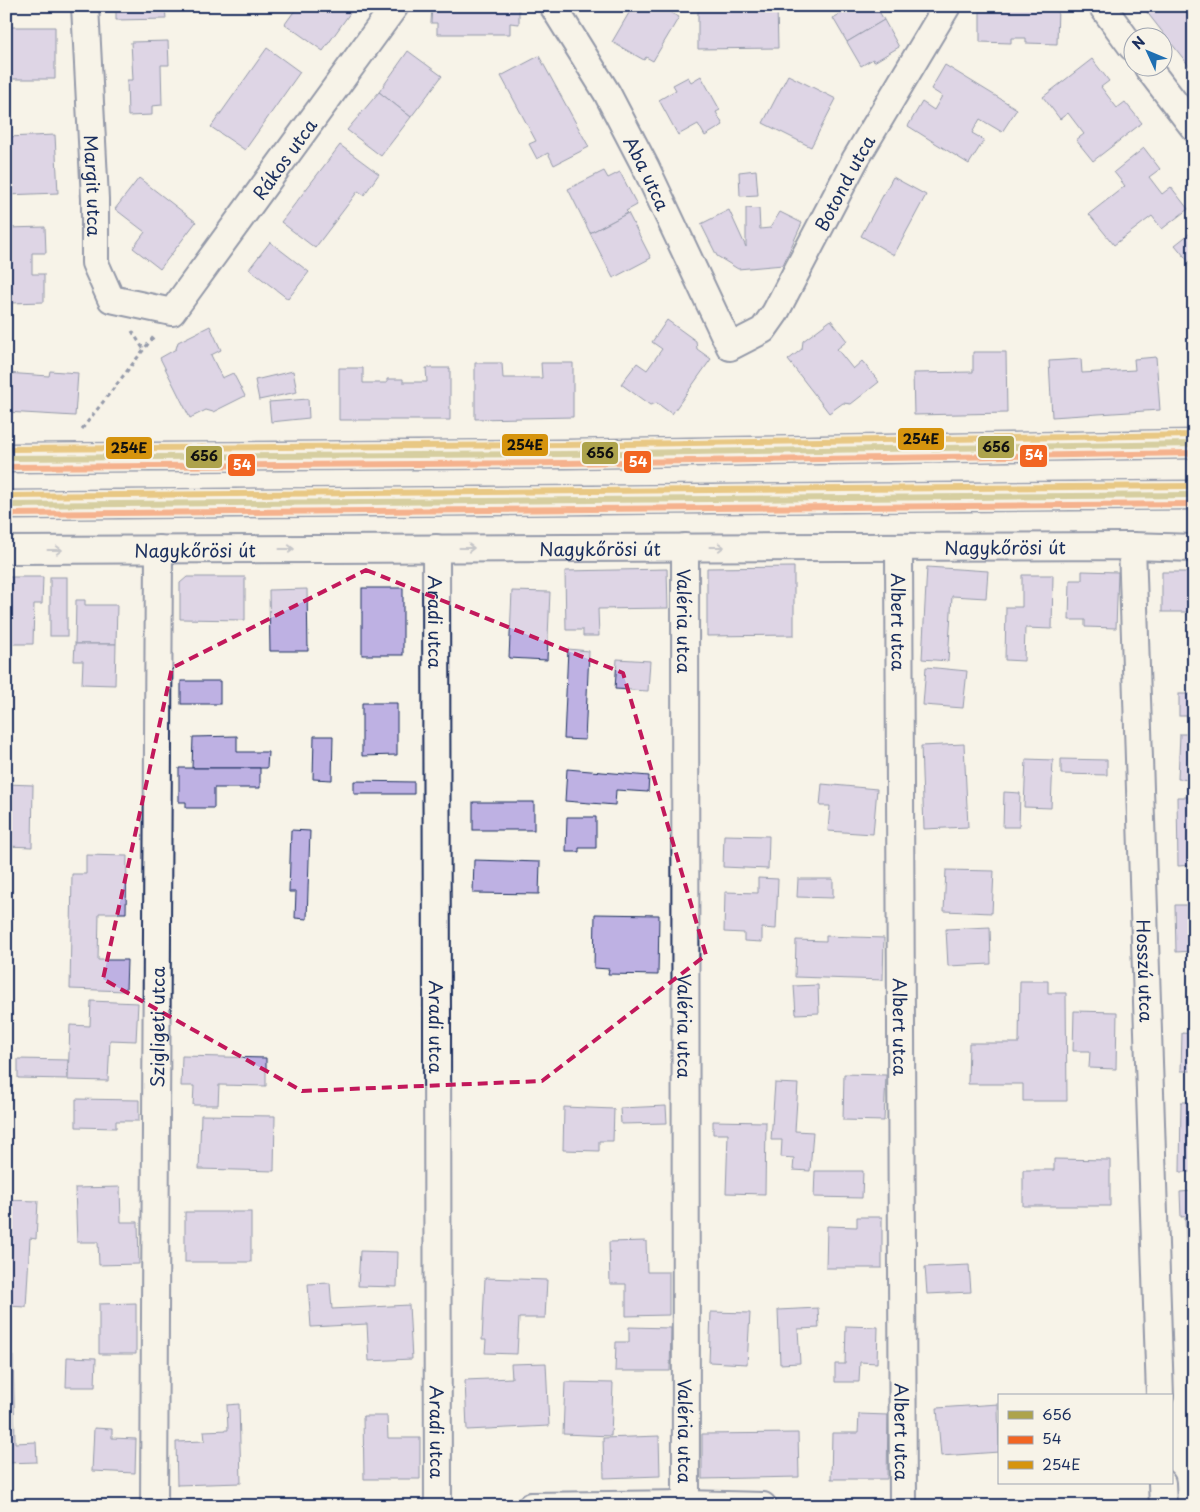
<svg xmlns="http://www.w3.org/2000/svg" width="1200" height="1512" viewBox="0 0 1200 1512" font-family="'Playpen Sans',sans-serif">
	<rect width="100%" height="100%" fill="#f7f3e8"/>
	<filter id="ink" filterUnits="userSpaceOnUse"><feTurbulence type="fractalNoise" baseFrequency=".02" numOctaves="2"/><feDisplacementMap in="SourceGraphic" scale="10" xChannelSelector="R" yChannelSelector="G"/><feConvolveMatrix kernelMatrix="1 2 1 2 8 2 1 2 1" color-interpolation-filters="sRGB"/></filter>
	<g filter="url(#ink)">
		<!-- building -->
		<g fill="#beb1e3" stroke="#1b2f5e">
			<polygon points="116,6 165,6 166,19 116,20"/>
			<polygon points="298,6 355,6 323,51 285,24"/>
			<polygon points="432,6 510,6 510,9 519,9 519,24 510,23 510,34 437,34 437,23 431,23"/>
			<polygon points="633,6 668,6 674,9 671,13 679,17 653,61 646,57 644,60 612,42"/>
			<polygon points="698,6 777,6 778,48 698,49"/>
			<polygon points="847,6 876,6 884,20 847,42 833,18 845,11 843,9"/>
			<polygon points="980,6 1058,6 1057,44 1026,43 1026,38 1011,38 1011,43 980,42"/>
			<polygon points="1142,6 1194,6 1194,64 1190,67"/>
			<polygon points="884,20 899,47 874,62 873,59 861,66 847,42"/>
			<polygon points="7,27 55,27 55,79 6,79"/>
			<polygon points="168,41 169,65 161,65 162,105 152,106 152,115 128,116 127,80 133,80 131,42"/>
			<polygon points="267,48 300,72 245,150 211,127"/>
			<polygon points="408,51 442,76 411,117 379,92"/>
			<polygon points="539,56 589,147 554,165 548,153 537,159 529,144 536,141 501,76"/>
			<polygon points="1092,59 1109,81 1101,87 1117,108 1125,102 1142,123 1093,161 1076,140 1084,134 1068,113 1060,119 1043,97"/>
			<polygon points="945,65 1017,109 1002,132 980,119 972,133 984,140 969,164 908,126 922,102 934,110 942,96 931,89"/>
			<polygon points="788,75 836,99 811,147 763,123"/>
			<polygon points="701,76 720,110 716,112 723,125 705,136 698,124 678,135 659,100 676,90 673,85 688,77 691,82"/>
			<polygon points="379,92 411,117 381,156 347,130"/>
			<polygon points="55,135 58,193 6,195 6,137"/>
			<polygon points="340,145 379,174 364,195 358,191 315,248 281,222"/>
			<polygon points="1144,148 1160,169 1149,177 1162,194 1171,187 1188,209 1162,229 1152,216 1114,245 1089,214 1125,186 1114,172"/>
			<polygon points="756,170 758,195 740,196 739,172"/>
			<polygon points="604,171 608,178 620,172 637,205 626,211 628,213 590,233 568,189"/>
			<polygon points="893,177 926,195 894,255 861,236"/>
			<polygon points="139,178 196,222 160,269 133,248 145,232 115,209"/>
			<polygon points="746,208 759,209 760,229 770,228 780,212 802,223 783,265 738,269 717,256 701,224 729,210 746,247"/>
			<polygon points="628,213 651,258 613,278 590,233"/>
			<polygon points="45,227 46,253 32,253 32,274 44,274 44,302 11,303 11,286 6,286 7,228"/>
			<polygon points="1194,230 1194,268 1175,245"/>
			<polygon points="270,242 309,272 288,299 249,269"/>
			<polygon points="667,320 696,341 697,349 711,359 672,414 657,403 650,405 621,384 637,363 647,370 662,349 652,342"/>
			<polygon points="831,320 847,341 837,349 853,369 862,361 879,382 851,404 843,403 829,413 788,360 802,349 803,341"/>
			<polygon points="210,326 221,350 211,355 222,378 233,373 245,396 213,412 206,410 190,418 160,358 176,349 178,342"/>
			<polygon points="973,352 1006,352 1007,413 914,415 913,373 973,372"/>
			<polygon points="1156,357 1160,410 1052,417 1049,361 1081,359 1082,373 1135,370 1134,359"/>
			<polygon points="475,363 502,363 503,378 542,378 541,363 573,363 573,417 475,419"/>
			<polygon points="339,368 363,368 363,383 387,383 387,379 403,379 403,382 427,382 426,368 450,368 450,420 339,420"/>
			<polygon points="50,371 78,373 75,416 6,412 6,373 49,376"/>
			<polygon points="293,371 297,392 259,400 255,380"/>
			<polygon points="308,399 309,418 271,422 269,402"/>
			<polygon points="794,567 794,635 707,636 707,568"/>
			<polygon points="927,567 988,571 986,598 952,596 948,661 922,659"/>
			<polygon points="667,569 668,608 598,609 599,636 583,636 583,630 566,630 565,571"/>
			<polygon points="1082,571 1118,572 1116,628 1085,627 1085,620 1069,620 1070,580 1082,580"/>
			<rect x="1162" y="572" width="32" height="40"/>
			<polygon points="1022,575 1053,575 1052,629 1025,628 1024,661 1005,660 1006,607 1022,607"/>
			<rect x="6" y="577" width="6" height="40"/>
			<polygon points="12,577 43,577 42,604 34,604 33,644 11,644"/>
			<rect x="50" y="577" width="17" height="59"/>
			<polygon points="187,577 245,577 245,620 180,619 180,583"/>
			<rect x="362" y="588" width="41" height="67"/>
			<polygon points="307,589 308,651 270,651 269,590"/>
			<polygon points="512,591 550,592 547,660 509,658"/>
			<polygon points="76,600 85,600 85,605 117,605 116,644 75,644"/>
			<polygon points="75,644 116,644 115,685 82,684 83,661 74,661"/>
			<polygon points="568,649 589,651 585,740 564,739"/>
			<polygon points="617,659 650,661 648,691 615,689"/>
			<polygon points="926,667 967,671 963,708 923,705"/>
			<rect x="181" y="681" width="39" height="23"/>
			<rect x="1179" y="694" width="15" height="22"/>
			<polygon points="362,703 397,703 397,755 362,756"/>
			<polygon points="1180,734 1194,734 1194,780 1178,779"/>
			<polygon points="237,736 237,752 268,752 267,768 192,768 193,737"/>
			<polygon points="314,736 333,736 332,780 313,779"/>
			<polygon points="964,744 968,827 924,829 921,746"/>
			<polygon points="1026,759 1053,760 1051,808 1024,807"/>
			<polygon points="1061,759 1107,760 1107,775 1061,774"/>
			<polygon points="179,768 260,768 260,788 214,788 214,808 186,808 186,802 179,802"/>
			<polygon points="567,769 649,776 648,792 616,790 615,805 565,801"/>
			<polygon points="354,781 414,782 414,794 354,794"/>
			<polygon points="6,784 33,785 32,847 6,846"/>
			<polygon points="822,784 877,789 873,834 828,831 830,806 820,806"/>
			<polygon points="1004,792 1020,793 1019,827 1003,827"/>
			<polygon points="1177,797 1194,797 1194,865 1178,866"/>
			<rect x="473" y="802" width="61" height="28"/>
			<polygon points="567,817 596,817 596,848 579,848 579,852 566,852"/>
			<polygon points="291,830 310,831 307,919 295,918 296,892 289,892"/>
			<polygon points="724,835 769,836 768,869 723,867"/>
			<polygon points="86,855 127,856 126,913 99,913 98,960 127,960 126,991 70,989 72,874 86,874"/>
			<polygon points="474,860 540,862 539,894 473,893"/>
			<polygon points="946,870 994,871 992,913 944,911"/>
			<polygon points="758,878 778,879 776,929 762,928 762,942 744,941 744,933 724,932 725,892 758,893"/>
			<polygon points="798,879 833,879 833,898 797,897"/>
			<polygon points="1175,905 1194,905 1194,951 1176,952"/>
			<polygon points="595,914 659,915 658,975 608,974 609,969 594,968"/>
			<polygon points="990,927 991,964 948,966 946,929"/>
			<polygon points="826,936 884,938 883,980 795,977 796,940 826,941"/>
			<polygon points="1020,981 1048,981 1048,993 1066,993 1067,1101 1023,1101 1023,1084 968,1084 969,1043 1019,1043"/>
			<polygon points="818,985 819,1013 796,1014 794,986"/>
			<polygon points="91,1001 138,1003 136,1041 110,1040 108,1081 68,1080 70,1025 90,1026"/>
			<polygon points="1074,1011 1117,1012 1116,1069 1089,1068 1090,1051 1073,1051"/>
			<polygon points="1182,1033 1194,1034 1194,1071 1181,1071"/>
			<polygon points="182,1056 266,1058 266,1086 219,1085 218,1105 193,1105 194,1086 181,1086"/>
			<polygon points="18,1059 68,1060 67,1079 18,1078"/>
			<polygon points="844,1074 886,1075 884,1121 843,1120"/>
			<polygon points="775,1083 798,1084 795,1131 813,1132 810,1171 793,1170 794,1158 781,1157 782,1140 771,1140"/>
			<polygon points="76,1099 139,1100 139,1121 116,1121 116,1128 76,1127"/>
			<polygon points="1181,1102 1194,1102 1194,1172 1180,1172"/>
			<polygon points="666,1106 667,1123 621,1124 620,1108"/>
			<polygon points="564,1107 614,1109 613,1141 599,1141 599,1151 563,1150"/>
			<polygon points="201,1115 275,1116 274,1171 199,1169"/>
			<polygon points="713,1121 766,1122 765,1194 726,1193 728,1134 713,1134"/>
			<polygon points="1054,1159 1110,1160 1110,1206 1023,1206 1023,1170 1054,1170"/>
			<polygon points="815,1171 863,1171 862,1198 814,1197"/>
			<polygon points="120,1187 121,1222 138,1222 139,1264 99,1265 98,1242 77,1242 75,1188"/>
			<polygon points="1194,1191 1194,1216 1181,1217 1180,1192"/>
			<polygon points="6,1200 38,1201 36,1239 30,1238 26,1307 6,1306"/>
			<rect x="185" y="1212" width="66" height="50"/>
			<polygon points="857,1217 882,1217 882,1268 826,1268 827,1226 857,1227"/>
			<polygon points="1185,1218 1194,1218 1194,1242 1186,1242"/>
			<polygon points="646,1241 647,1272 669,1272 669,1315 626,1316 626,1284 610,1284 609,1242"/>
			<polygon points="360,1251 398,1252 397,1287 358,1286"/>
			<polygon points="969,1265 971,1292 927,1294 925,1267"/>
			<polygon points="485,1278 547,1280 545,1318 519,1318 517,1354 485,1353 486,1340 482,1340"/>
			<polygon points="330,1283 332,1309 409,1305 412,1359 369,1361 367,1324 311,1327 308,1284"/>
			<polygon points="136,1303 136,1354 99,1354 99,1304"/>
			<polygon points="818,1308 819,1328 798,1329 800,1363 780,1364 778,1310"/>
			<polygon points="711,1312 750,1313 747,1364 709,1362"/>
			<polygon points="846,1326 878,1327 877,1363 860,1362 859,1382 835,1382 835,1364 845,1364"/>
			<polygon points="629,1327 671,1328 670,1371 615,1371 616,1342 629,1342"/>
			<polygon points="6,1356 13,1356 15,1443 36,1442 37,1462 6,1463"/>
			<polygon points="67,1357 96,1358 95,1387 66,1387"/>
			<polygon points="546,1363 549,1426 467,1430 465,1380 512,1378 511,1364"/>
			<polygon points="565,1382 613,1383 611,1436 563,1434"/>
			<polygon points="239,1404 241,1483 177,1485 176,1442 205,1441 204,1431 228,1430 227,1405"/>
			<polygon points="998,1404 999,1452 941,1456 937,1408"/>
			<polygon points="859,1414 888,1415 887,1479 831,1479 832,1433 858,1433"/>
			<polygon points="363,1416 387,1416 388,1438 420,1438 420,1479 364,1479"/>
			<polygon points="94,1428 112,1429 112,1438 136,1439 135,1473 92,1471"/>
			<polygon points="798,1433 799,1477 702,1479 702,1434"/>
			<polygon points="659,1436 660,1476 604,1478 603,1438"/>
		</g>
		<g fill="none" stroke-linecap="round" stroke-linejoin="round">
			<!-- street casing -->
			<g stroke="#1b2f5e" stroke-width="30">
				<g id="street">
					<path id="s1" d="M 85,6 L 95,199 L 95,263 L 111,299 L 172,312 L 395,6"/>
					<path id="s2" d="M 553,6 L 607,93 L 646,168 L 730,347 L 763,330 L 775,313 L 855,160 L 947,6"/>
					<polyline points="1102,6 1132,47"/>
					<polyline points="1148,68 1194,128"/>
					<path id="s3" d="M 1132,546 L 1160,1396"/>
					<path id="s4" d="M 685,547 L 686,1506"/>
					<path id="s5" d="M 436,548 L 438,1506"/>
					<path id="s6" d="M 899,548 L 903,1506"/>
					<path id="s7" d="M 6,550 L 1132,546 L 1194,548"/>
					<polyline points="1162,1483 1163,1506"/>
					<path id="s8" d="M 154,1506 L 159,549"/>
					<polyline points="531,1506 686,1504 763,1506"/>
				</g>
			</g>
			<!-- primary casing -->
			<g stroke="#1b2f5e" stroke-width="31">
				<g id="primary">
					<polyline points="6,458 565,454 1194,444"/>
					<polyline points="6,505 1194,495"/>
				</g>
			</g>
			<!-- path -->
			<g stroke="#1b2f5e" stroke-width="3" stroke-dasharray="4 4" stroke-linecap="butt">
				<polyline points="132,331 144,350"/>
				<polyline points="82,429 155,335"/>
			</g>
			<!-- street -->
			<use href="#street" stroke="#f7f3e8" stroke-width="26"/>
			<!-- primary -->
			<use href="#primary" stroke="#f7f3e8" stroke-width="28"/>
			<!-- bus-1 casing -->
			<g stroke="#f7f3e8" stroke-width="10">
				<g id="bus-1">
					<polyline points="6,458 565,454 1194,444"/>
					<polyline points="6,505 1194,495"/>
				</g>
			</g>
			<!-- bus-2 casing -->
			<g stroke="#f7f3e8" stroke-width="10">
				<g id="bus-2">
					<polyline points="6,467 565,463 1194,453"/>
					<polyline points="6,514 1194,504"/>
				</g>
			</g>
			<!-- bus-3 casing -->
			<g stroke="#f7f3e8" stroke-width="10">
				<g id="bus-3">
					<polyline points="6,449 565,445 1194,435"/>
					<polyline points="6,496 1194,486"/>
				</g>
			</g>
			<!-- bus-1 -->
			<use href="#bus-1" stroke="#ada34c" stroke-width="6"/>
			<!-- bus-2 -->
			<use href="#bus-2" stroke="#f26522" stroke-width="6"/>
			<!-- bus-3 -->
			<use href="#bus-3" stroke="#d6940e" stroke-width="6"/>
		</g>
		<!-- one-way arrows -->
		<defs><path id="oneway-shaft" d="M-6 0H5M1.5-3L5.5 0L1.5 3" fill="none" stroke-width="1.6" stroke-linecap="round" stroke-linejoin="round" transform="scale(1.25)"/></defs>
		<g stroke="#8991a3">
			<use href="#oneway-shaft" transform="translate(717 547)"/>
			<use href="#oneway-shaft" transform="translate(467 548)"/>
			<use href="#oneway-shaft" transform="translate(287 549)"/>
			<use href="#oneway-shaft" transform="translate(55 550)"/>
		</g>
	</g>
	<!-- marked area -->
	<path d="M0 0H1200V1512H0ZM 366,570 L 623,673 L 706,955 L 542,1081 L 302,1091 L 103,979 L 172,668 Z" fill="#f7f3e8" fill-opacity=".55" fill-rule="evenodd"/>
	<path fill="none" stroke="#c2185b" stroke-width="4" stroke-dasharray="10 6" stroke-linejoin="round" d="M 366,570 L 623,673 L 706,955 L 542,1081 L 302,1091 L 103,979 L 172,668 Z"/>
	<g text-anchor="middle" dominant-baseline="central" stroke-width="5" stroke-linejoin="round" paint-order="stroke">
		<!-- street labels -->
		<g font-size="18" fill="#1b2f5e" stroke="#f7f3e8">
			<text stroke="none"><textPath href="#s1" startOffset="549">Rákos utca</textPath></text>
			<text stroke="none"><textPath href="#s2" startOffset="192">Aba utca</textPath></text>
			<text stroke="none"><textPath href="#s2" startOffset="590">Botond utca</textPath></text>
			<text stroke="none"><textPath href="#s1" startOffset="180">Margit utca</textPath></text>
			<text stroke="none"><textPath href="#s7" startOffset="594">Nagykőrösi út</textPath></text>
			<text stroke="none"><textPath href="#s7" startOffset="999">Nagykőrösi út</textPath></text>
			<text stroke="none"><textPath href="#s7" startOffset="189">Nagykőrösi út</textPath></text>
			<text stroke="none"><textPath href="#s4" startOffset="74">Valéria utca</textPath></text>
			<text stroke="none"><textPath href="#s5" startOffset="74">Aradi utca</textPath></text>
			<text stroke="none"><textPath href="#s6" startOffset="74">Albert utca</textPath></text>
			<text stroke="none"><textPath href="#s3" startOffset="425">Hosszú utca</textPath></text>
			<text stroke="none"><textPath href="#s4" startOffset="479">Valéria utca</textPath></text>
			<text stroke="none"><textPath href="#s5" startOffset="479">Aradi utca</textPath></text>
			<text stroke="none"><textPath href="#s6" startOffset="479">Albert utca</textPath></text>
			<text stroke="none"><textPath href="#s8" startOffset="479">Szigligeti utca</textPath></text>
			<text stroke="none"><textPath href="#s4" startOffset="884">Valéria utca</textPath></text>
			<text stroke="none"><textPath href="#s5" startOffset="884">Aradi utca</textPath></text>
			<text stroke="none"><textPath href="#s6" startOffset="884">Albert utca</textPath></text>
		</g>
	</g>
	<g stroke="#f7f3e8" stroke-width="2">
		<rect x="897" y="427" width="48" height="24" rx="5" fill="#d6940e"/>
		<rect x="501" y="433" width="48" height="24" rx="5" fill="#d6940e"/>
		<rect x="977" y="435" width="38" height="24" rx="5" fill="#ada34c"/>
		<rect x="105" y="436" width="48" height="24" rx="5" fill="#d6940e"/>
		<rect x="581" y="441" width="38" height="24" rx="5" fill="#ada34c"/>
		<rect x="1019" y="444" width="29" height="24" rx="5" fill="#f26522"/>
		<rect x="185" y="445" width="38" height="24" rx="5" fill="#ada34c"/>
		<rect x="623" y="450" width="29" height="24" rx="5" fill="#f26522"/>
		<rect x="227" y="453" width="29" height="24" rx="5" fill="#f26522"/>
	</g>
	<g font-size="14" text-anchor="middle" font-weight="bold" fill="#fff">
		<text x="1034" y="460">54</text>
		<text x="638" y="467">54</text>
		<text x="242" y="470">54</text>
	</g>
	<g font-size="14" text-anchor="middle" font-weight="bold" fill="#111">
		<text x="921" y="444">254E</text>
		<text x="525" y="450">254E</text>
		<text x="996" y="452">656</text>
		<text x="129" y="453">254E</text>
		<text x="600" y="458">656</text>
		<text x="204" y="461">656</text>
	</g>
	<!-- margin -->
	<rect width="1200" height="1512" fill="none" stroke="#f7f3e8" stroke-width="25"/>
	<rect x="12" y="12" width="1175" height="1487" fill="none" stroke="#1b2f5e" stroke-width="2" filter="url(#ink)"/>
	<!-- legend -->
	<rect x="998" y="1394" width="175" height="90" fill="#f7f3e8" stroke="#9fa5b1"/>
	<rect x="1008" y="1411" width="25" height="8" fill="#ada34c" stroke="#9fa5b1"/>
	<text x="1042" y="1420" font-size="15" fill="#1b2f5e">656</text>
	<rect x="1008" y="1436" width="25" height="8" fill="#f26522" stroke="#9fa5b1"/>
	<text x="1042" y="1444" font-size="15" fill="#1b2f5e">54</text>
	<rect x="1008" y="1461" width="25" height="8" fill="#d6940e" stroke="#9fa5b1"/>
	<text x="1042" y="1470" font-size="15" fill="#1b2f5e">254E</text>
	<!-- north arrow -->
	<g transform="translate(1148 52) rotate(314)"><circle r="24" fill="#f7f3e8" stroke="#9fa5b1"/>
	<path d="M0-4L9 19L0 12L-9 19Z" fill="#1f6fb2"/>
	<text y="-8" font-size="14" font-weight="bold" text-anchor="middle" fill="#1b2f5e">N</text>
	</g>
</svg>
